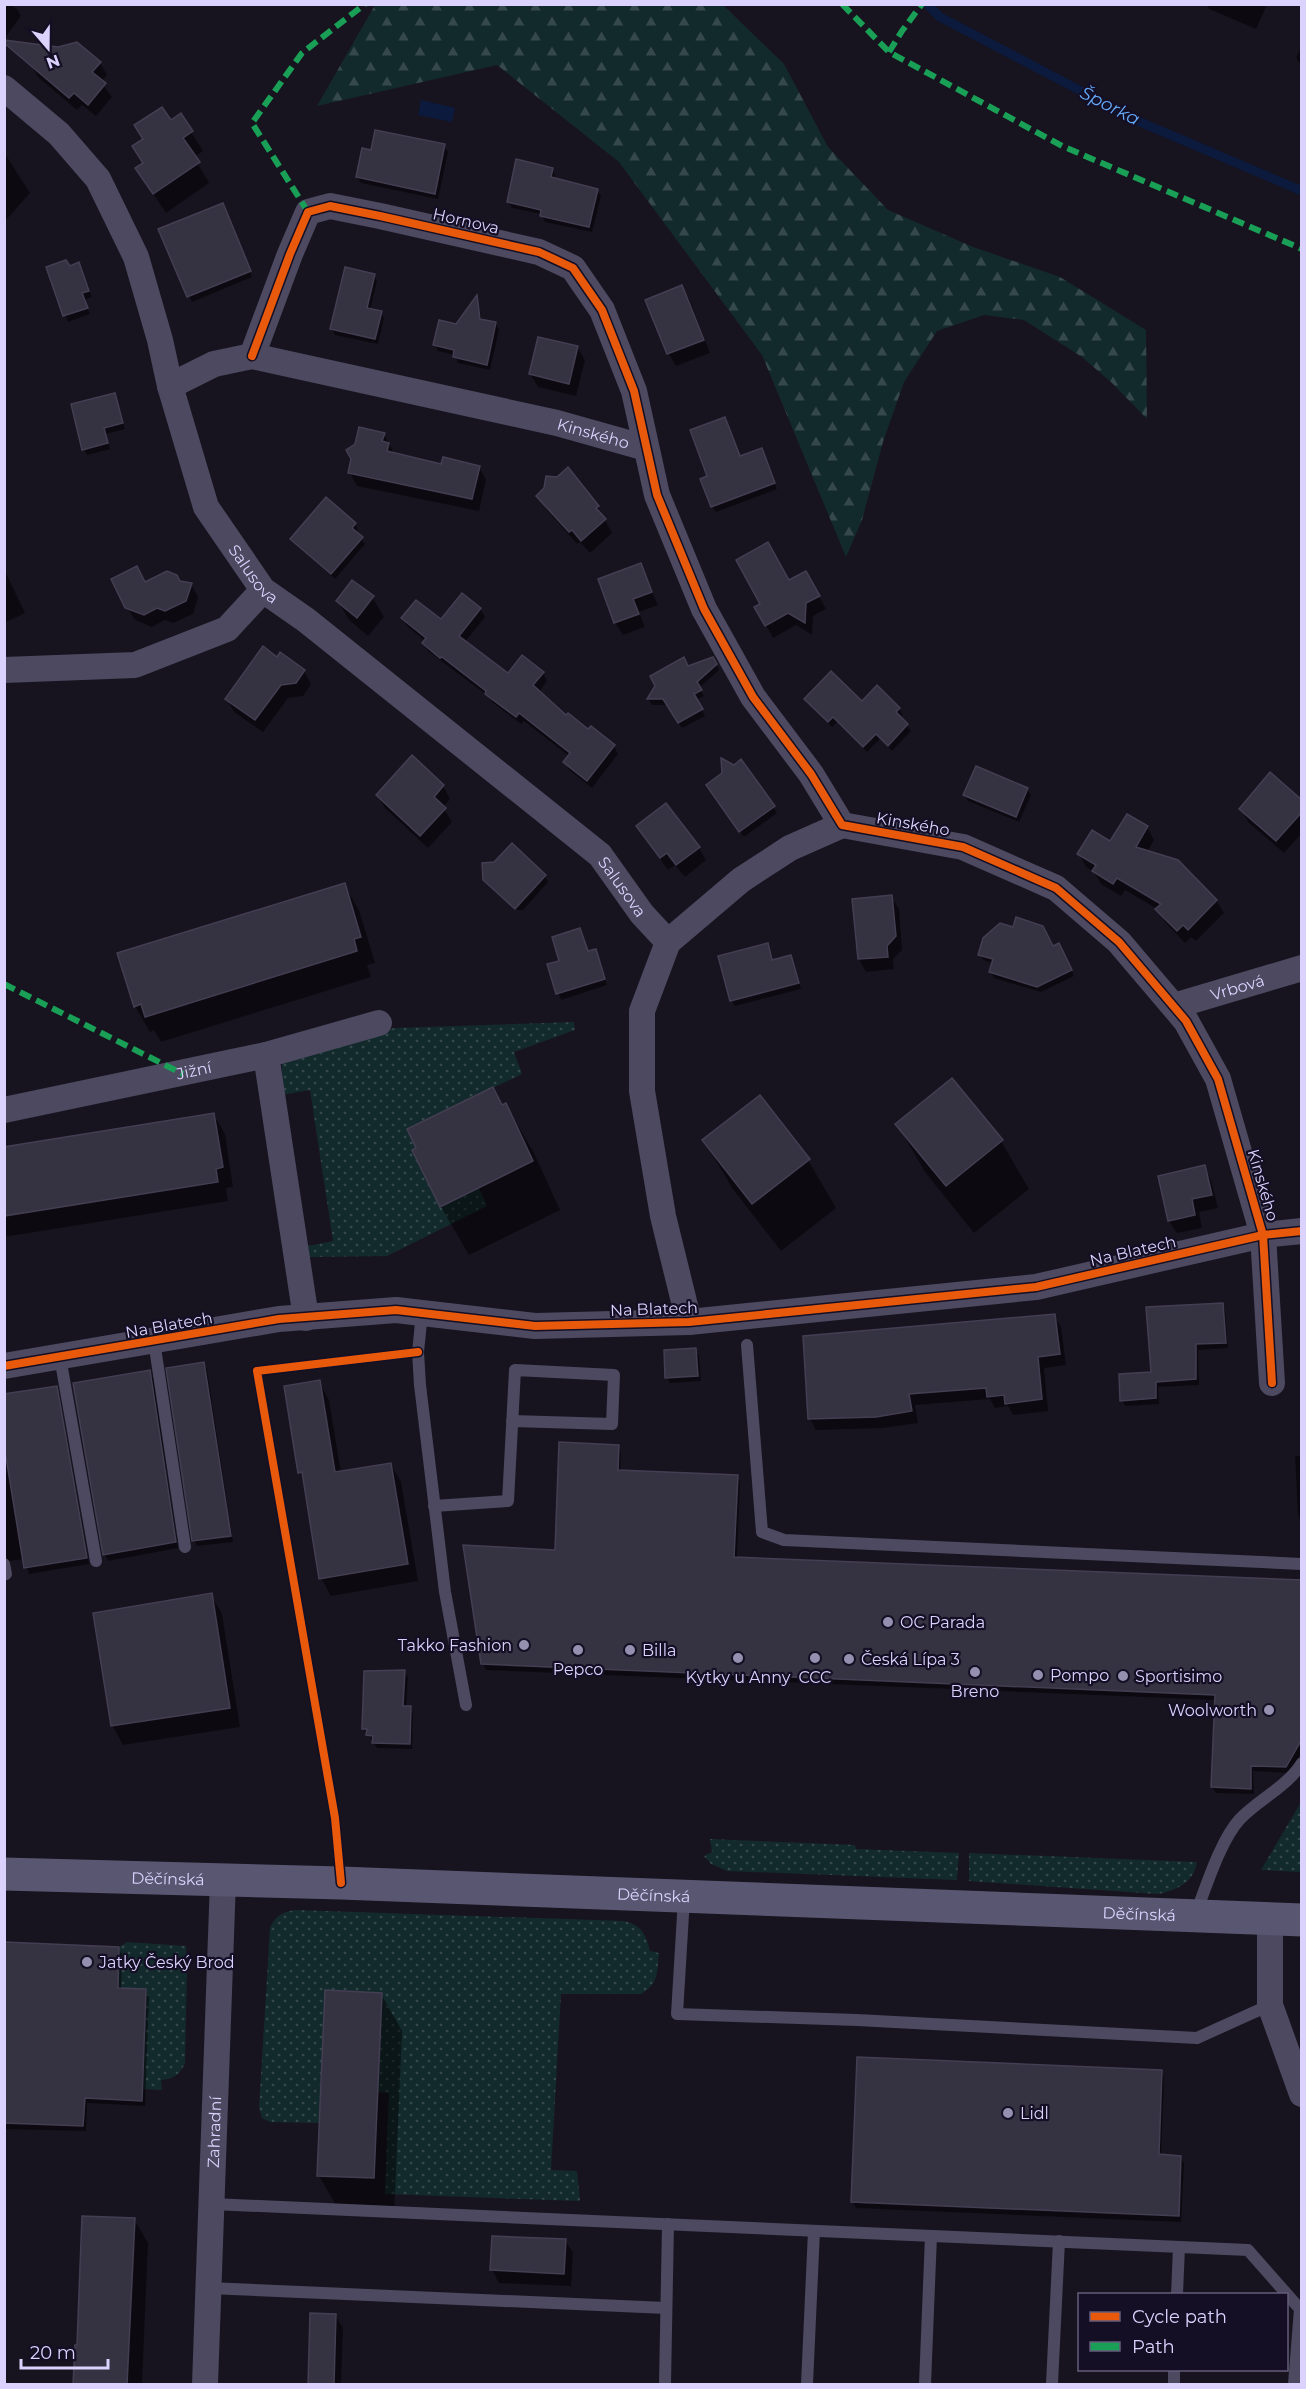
<svg xmlns="http://www.w3.org/2000/svg" width="1306" height="2389" viewBox="0 0 1306 2389" font-family="Montserrat,sans-serif">
	<defs>
		<pattern id="green-dots" width="8" height="8" patternUnits="userSpaceOnUse" patternTransform="scale(1.5)"><rect width="8" height="8" fill="#132a2c"/><path d="M2 2h.1M6 6h.1" fill="none" stroke="#35484c" stroke-width="1.8" stroke-linecap="round"/></pattern>
		<pattern id="forest-firs" width="22" height="20" patternUnits="userSpaceOnUse" patternTransform="scale(1.5)"><rect width="22" height="20" fill="#132a2c"/><path d="M5 1l3.5 6h-7zM16 11l3.5 6h-7z" fill="#35484c"/></pattern>
	</defs>
	<rect width="100%" height="100%" fill="#17141f"/>
	<!-- green -->
	<g fill="url(#green-dots)">
		<polygon points="574,1022 575,1030 514,1052 522,1074 407,1129 416,1148 412,1150 440,1207 479,1188 487,1206 387,1256 309,1257 308,1246 333,1241 310,1090 282,1095 282,1061 394,1028"/>
		<polygon points="1301,1802 1301,1872 1261,1870"/>
		<polygon points="710,1839 855,1845 856,1849 959,1853 957,1880 727,1871 711,1864 704,1856 712,1852"/>
		<path d="M 969,1853 L 1197,1862 C 1194,1883 1175,1891 1157,1894 L 969,1881 Z"/>
		<path d="M 296,1910 L 624,1921 C 641,1925 646,1934 650,1951 L 659,1953 C 657,1971 659,1984 641,1994 L 561,1994 L 551,2170 L 577,2171 L 580,2201 L 385,2194 L 389,2093 L 377,2092 L 381,1993 L 325,1990 L 319,2123 L 270,2122 L 262,2118 L 259,2108 L 270,1928 C 276,1915 282,1912 296,1910 Z"/>
		<path d="M 127,1942 L 186,1946 L 187,1972 L 185,2064 C 179,2075 173,2079 161,2080 L 162,2090 L 142,2089 L 146,1990 L 118,1988 L 119,1947 Z"/>
	</g>
	<!-- forest -->
	<polygon fill="url(#forest-firs)" points="375,5 723,5 784,64 828,147 888,210 973,247 1060,277 1146,330 1147,419 1112,383 1082,357 1024,320 984,315 937,331 904,382 883,442 862,520 846,557 762,355 619,162 497,65 317,106"/>
	<!-- water -->
	<polygon fill="#0c1a3e" points="421,100 455,108 452,122 418,115"/>
	<!-- shadow -->
	<g fill="#0007">
		<polygon points="4,4 10,4 18,10 21,16 5,38"/>
		<polygon points="1206,4 1264,4 1266,7 1256,29 1209,9"/>
		<polygon points="1302,46 1302,67 1296,58"/>
		<polygon points="100,63 107,75 101,82 112,97 96,116 82,105 77,110 38,77 31,64"/>
		<polygon points="180,115 203,151 194,157 209,183 166,213 137,169 144,164 170,122"/>
		<polygon points="444,146 448,152 438,199 361,183 357,177 372,151"/>
		<polygon points="4,152 30,193 6,220 4,218"/>
		<polygon points="552,169 555,175 554,180 597,190 601,196 592,232 545,222 542,214 512,208 508,202"/>
		<polygon points="224,209 252,277 192,302 160,230"/>
		<polygon points="78,264 92,297 84,300 90,314 68,322 48,268 69,267"/>
		<polygon points="374,275 377,281 370,310 381,312 384,318 378,344 335,335 332,329"/>
		<polygon points="681,287 689,299 710,353 676,366 669,354 647,300"/>
		<polygon points="477,297 482,321 496,324 499,330 490,370 458,363 455,355 438,351 435,345 457,325"/>
		<polygon points="577,347 585,360 576,396 538,387 530,374"/>
		<polygon points="115,395 125,429 106,434 110,449 87,455 84,449"/>
		<polygon points="384,434 394,454 442,466 479,467 486,480 479,511 357,486 350,473"/>
		<polygon points="762,450 777,489 716,512 712,506 740,458"/>
		<polygon points="568,469 598,507 612,533 590,553 580,542 577,544 546,509 538,496"/>
		<polygon points="355,524 358,530 356,533 365,544 335,579 296,545 292,540"/>
		<polygon points="640,565 658,605 639,612 645,627 623,635 615,623 600,580"/>
		<polygon points="4,569 25,613 4,623"/>
		<polygon points="806,573 826,609 813,616 812,635 796,625 773,638 756,607 789,582"/>
		<polygon points="145,583 191,584 198,597 193,614 173,623 165,620 152,627 135,620 127,607"/>
		<polygon points="462,595 480,609 485,617 465,642 508,675 543,673 547,681 539,692 566,718 614,746 618,754 592,788 569,770 565,762 569,756 524,721 521,724 492,702 488,696 428,651 423,643 425,641 407,626 403,618 441,621"/>
		<polygon points="372,597 384,617 368,636 349,620 338,601"/>
		<polygon points="713,658 719,670 699,688 704,696 696,700 705,716 682,728 667,705 652,705 648,699 657,686 688,667"/>
		<polygon points="278,659 304,671 311,684 303,696 288,698 263,732 234,712 227,699"/>
		<polygon points="806,700 862,703 899,709 903,715 900,718 911,731 892,751 880,739 867,752 837,722 832,727"/>
		<polygon points="741,761 777,813 744,837 711,791"/>
		<polygon points="443,786 450,799 443,807 452,822 428,848 385,808 377,795"/>
		<polygon points="1027,789 1031,795 1019,822 968,801 964,795"/>
		<polygon points="1302,802 1302,833 1284,853 1248,822 1241,809"/>
		<polygon points="638,827 699,848 706,860 685,877 675,865 668,870"/>
		<polygon points="1147,827 1154,840 1147,852 1216,900 1224,913 1196,941 1191,937 1185,943 1165,922 1157,909 1125,890 1121,896 1101,884 1094,872 1086,867 1079,854"/>
		<polygon points="545,876 548,882 523,910 515,910 489,886 485,879"/>
		<polygon points="344,885 359,910 375,963 367,965 371,977 161,1042 154,1030 150,1032 135,1006"/>
		<polygon points="891,897 899,909 902,950 893,959 894,969 866,972 859,959"/>
		<polygon points="579,929 588,952 595,951 598,956 607,985 561,1000 549,965 561,962"/>
		<polygon points="767,945 773,961 790,956 801,989 735,1006 731,1000"/>
		<polygon points="1053,948 1062,950 1074,976 1041,992 994,978 991,972 993,963 983,960 980,954"/>
		<polygon points="506,1105 534,1153 560,1210 469,1255 441,1207 414,1151"/>
		<polygon points="214,1115 225,1134 233,1187 226,1188 228,1201 4,1237 4,1149"/>
		<polygon points="897,1124 1001,1141 1029,1189 974,1233 925,1172"/>
		<polygon points="704,1140 808,1160 836,1208 781,1251 732,1188"/>
		<polygon points="1204,1167 1211,1180 1218,1208 1199,1212 1202,1228 1177,1233 1169,1221"/>
		<polygon points="1222,1304 1225,1310 1228,1348 1198,1350 1199,1385 1158,1387 1159,1404 1125,1406 1122,1400"/>
		<polygon points="1054,1316 1061,1327 1066,1365 1044,1368 1048,1411 1013,1415 1008,1406 995,1408 990,1399 915,1405 918,1423 883,1428 816,1430 810,1419"/>
		<polygon points="695,1350 699,1356 701,1381 670,1383 667,1377"/>
		<polygon points="203,1363 207,1369 233,1542 197,1546 194,1540"/>
		<polygon points="149,1372 153,1378 178,1548 108,1561 105,1555 75,1384"/>
		<polygon points="319,1382 329,1400 341,1473 391,1465 401,1482 418,1581 331,1596 321,1578 305,1481 300,1472"/>
		<polygon points="56,1387 59,1393 89,1564 29,1574 24,1559 4,1562 4,1396"/>
		<polygon points="618,1446 621,1452 620,1472 737,1476 740,1482 737,1558 1302,1581 1302,1751 1289,1773 1253,1771 1254,1794 1216,1793 1212,1787 1216,1700 486,1670 483,1664 557,1551"/>
		<polygon points="1295,1456 1302,1456 1302,1522 1298,1515"/>
		<polygon points="211,1595 222,1614 240,1727 123,1745 112,1725"/>
		<polygon points="404,1671 408,1677 406,1708 410,1708 413,1714 412,1749 377,1748 363,1728"/>
		<polygon points="4,1944 118,1948 122,1954 121,1990 146,1991 149,1997 145,2106 87,2103 86,2131 4,2129"/>
		<polygon points="381,1994 402,2031 394,2214 340,2212 319,2176"/>
		<polygon points="1161,2072 1164,2078 1161,2156 1180,2157 1184,2163 1181,2222 856,2208 853,2202"/>
		<polygon points="134,2219 148,2243 142,2384 74,2384 79,2346"/>
		<polygon points="565,2240 573,2253 571,2286 499,2283 492,2270"/>
		<polygon points="335,2315 343,2328 341,2384 310,2384"/>
	</g>
	<g fill="none" stroke-linecap="round" stroke-linejoin="round">
		<!-- stream -->
		<polyline stroke="#0c1a3e" stroke-width="9" points="927,4 940,17 1140,122 1302,191"/>
	</g>
	<!-- building -->
	<g fill="#353241" stroke="#443e53" stroke-width="1.5">
		<polygon points="4,40 58,47 77,42 101,62 92,72 106,83 88,105 74,93 69,98 4,43"/>
		<polygon points="162,107 171,120 181,113 193,131 183,138 200,162 153,194 135,168 143,163 132,146 143,139 134,125"/>
		<polygon points="375,130 445,144 435,194 356,177 362,148 371,150"/>
		<polygon points="516,159 553,168 551,177 598,189 589,227 540,216 541,210 507,202"/>
		<polygon points="223,203 251,271 187,297 158,229"/>
		<polygon points="66,260 70,266 79,262 89,291 82,293 88,308 63,316 46,267"/>
		<polygon points="345,267 375,274 367,308 382,311 375,339 330,329"/>
		<polygon points="682,285 704,340 667,354 645,300"/>
		<polygon points="477,295 480,319 496,322 487,365 453,357 454,350 433,345 439,320 456,324"/>
		<polygon points="538,337 578,346 569,384 529,374"/>
		<polygon points="115,393 123,423 104,428 108,443 82,450 71,404"/>
		<polygon points="725,417 740,456 762,448 775,483 711,507 700,479 707,476 690,430"/>
		<polygon points="359,427 385,433 382,441 389,443 387,451 441,464 443,457 480,466 472,499 348,473 351,459 346,450 355,444"/>
		<polygon points="568,467 599,506 596,508 606,519 581,541 572,530 569,532 536,496 544,488 546,476 557,477"/>
		<polygon points="326,497 356,523 352,528 363,537 331,574 290,539"/>
		<polygon points="768,542 789,580 806,571 820,596 806,603 805,623 788,613 765,626 754,607 760,604 736,560"/>
		<polygon points="641,563 652,592 633,599 639,614 614,623 598,579"/>
		<polygon points="137,566 145,582 167,571 177,575 180,581 192,583 186,601 165,611 157,608 144,615 125,608 111,579"/>
		<polygon points="352,580 374,596 357,618 336,601"/>
		<polygon points="462,593 481,608 459,636 508,673 522,655 544,672 533,685 566,715 568,713 588,729 591,726 615,745 587,781 563,762 570,753 519,713 516,717 485,694 486,691 442,657 440,658 422,643 426,638 401,618 416,600 441,619"/>
		<polygon points="263,646 277,657 280,652 305,670 296,683 281,685 255,720 225,699"/>
		<polygon points="684,657 688,666 713,657 717,664 697,682 702,690 694,694 703,709 678,723 663,699 647,699 655,686 650,676"/>
		<polygon points="831,671 862,701 877,685 900,708 896,712 908,724 888,746 876,734 863,747 833,717 828,722 804,699"/>
		<polygon points="412,755 444,785 434,797 446,808 420,836 376,795"/>
		<polygon points="721,758 734,765 741,759 775,806 739,832 706,785 722,773"/>
		<polygon points="976,766 1028,788 1016,817 963,795"/>
		<polygon points="1270,772 1302,800 1302,812 1276,841 1239,809"/>
		<polygon points="666,803 700,847 676,865 667,853 660,858 636,826"/>
		<polygon points="1127,814 1148,826 1136,847 1178,860 1217,900 1188,930 1183,925 1177,931 1155,909 1161,904 1117,878 1113,884 1092,871 1096,865 1077,854 1092,830 1110,841"/>
		<polygon points="512,843 546,875 515,909 483,880 482,863 494,862"/>
		<polygon points="345,883 361,937 354,939 357,951 145,1017 141,1004 134,1007 117,953"/>
		<polygon points="892,895 896,936 887,946 888,957 858,959 852,899"/>
		<polygon points="1016,917 1043,926 1053,946 1059,943 1072,970 1037,987 989,972 993,959 978,955 983,938 1000,923 1013,927"/>
		<polygon points="580,928 588,951 596,949 605,979 556,994 547,964 559,961 552,937"/>
		<polygon points="768,943 772,960 791,955 799,983 730,1001 718,956"/>
		<polygon points="952,1078 1003,1140 946,1186 895,1124"/>
		<polygon points="493,1087 502,1105 506,1103 533,1161 440,1207 412,1150 416,1148 407,1129"/>
		<polygon points="760,1095 810,1159 752,1204 702,1140"/>
		<polygon points="214,1113 223,1167 216,1169 218,1182 4,1216 4,1147"/>
		<polygon points="1205,1165 1212,1195 1192,1199 1195,1215 1168,1221 1158,1176"/>
		<polygon points="1223,1303 1226,1343 1196,1344 1196,1379 1156,1382 1156,1398 1120,1401 1119,1374 1151,1372 1146,1307"/>
		<polygon points="1055,1314 1060,1354 1038,1357 1042,1399 1005,1404 1004,1395 987,1397 986,1388 909,1394 912,1411 876,1417 808,1419 803,1336"/>
		<polygon points="696,1348 698,1376 665,1378 664,1350"/>
		<polygon points="204,1362 231,1536 192,1541 166,1368"/>
		<polygon points="150,1370 176,1542 103,1555 73,1383"/>
		<polygon points="320,1380 335,1472 391,1463 408,1564 319,1579 302,1472 298,1473 284,1386"/>
		<polygon points="57,1386 87,1558 24,1568 4,1445 4,1394"/>
		<polygon points="559,1442 619,1445 618,1470 738,1475 734,1557 1302,1580 1302,1739 1286,1767 1251,1766 1251,1789 1211,1787 1215,1695 481,1664 463,1545 555,1550"/>
		<polygon points="212,1593 230,1708 111,1726 93,1613"/>
		<polygon points="405,1670 403,1706 411,1706 410,1744 372,1743 373,1736 366,1735 367,1729 362,1729 364,1671"/>
		<polygon points="4,1942 119,1947 118,1988 146,1989 142,2101 85,2098 83,2126 4,2123"/>
		<polygon points="325,1990 382,1993 374,2178 317,2176"/>
		<polygon points="857,2057 1162,2070 1159,2154 1181,2156 1179,2216 851,2202"/>
		<polygon points="82,2216 135,2218 127,2385 73,2385 75,2345 77,2345"/>
		<polygon points="492,2236 566,2239 564,2274 490,2270"/>
		<polygon points="310,2313 336,2314 334,2385 308,2385"/>
	</g>
	<g fill="none" stroke-linecap="round" stroke-linejoin="round">
		<!-- service -->
		<g stroke="#4c4960" stroke-width="12">
			<polyline points="422,1313 418,1352 420,1385 445,1592 466,1705"/>
			<polyline points="154,1341 185,1547"/>
			<polyline points="747,1345 762,1532 784,1540 1302,1564"/>
			<polyline points="60,1357 96,1561"/>
			<polyline points="434,1506 508,1501 515,1370 614,1375 612,1424 512,1421"/>
			<polyline points="4,1564 6,1574"/>
			<polyline points="684,1898 677,2014 857,2020 1197,2038 1270,2005"/>
			<path d="M 1196,1913 C 1206,1887 1221,1839 1240,1819 C 1259,1799 1287,1787 1302,1763"/>
			<polyline points="212,2204 1248,2250 1300,2309 1294,2384"/>
			<polyline points="209,2288 666,2308"/>
			<polyline points="1177,2294 1179,2247"/>
			<polyline points="665,2384 668,2224"/>
			<polyline points="807,2384 814,2231"/>
			<polyline points="925,2384 931,2236"/>
			<polyline points="1052,2384 1059,2241"/>
			<polyline points="1174,2384 1174,2370"/>
		</g>
		<!-- minor -->
		<g stroke="#4c4960" stroke-width="26">
			<path id="s1" d="M 4,88 L 59,134 L 98,179 L 136,257 L 160,340 L 170,386 L 206,507 L 263,590 L 306,620 L 600,855 L 642,914 L 668,942"/>
			<polyline points="252,356 290,254 308,212 330,206 380,216 539,252 573,268 602,310 634,391 657,495 704,609 753,697 811,774 842,825 963,847 1056,888 1119,942 1186,1021 1218,1079 1263,1235 1272,1383"/>
			<path id="s2" d="M 170,386 L 214,364 L 252,356 L 557,423 L 646,448"/>
			<polyline points="4,670 135,665 227,629 263,590"/>
			<path id="s3" d="M 1174,1006 L 1302,968"/>
			<polyline points="266,1055 306,1318"/>
			<path id="s4" d="M 4,1110 L 266,1055 L 379,1023"/>
			<polyline points="689,1322 663,1216 642,1091 642,1011 668,942 741,880 790,848 842,825"/>
			<polyline points="4,1366 279,1319 396,1310 535,1326 689,1322 1036,1287 1263,1235 1302,1231"/>
			<polyline points="1270,1919 1270,2005 1302,2094"/>
			<path id="s5" d="M 205,2384 L 223,1880"/>
		</g>
		<!-- secondary -->
		<path stroke="#595672" stroke-width="33" id="s6" d="M 4,1874 L 341,1883 L 1302,1920"/>
		<!-- quiet -->
		<g stroke="#1a9f57" stroke-width="6" stroke-dasharray="12 6" stroke-linecap="butt">
			<polyline points="842,4 889,52 1062,146 1302,249"/>
			<polyline points="889,52 902,31 922,4"/>
			<polyline points="308,212 252,123 302,53 365,4"/>
			<polyline points="4,984 183,1074"/>
		</g>
		<!-- cycleway casing -->
		<g stroke="#140f24" stroke-width="11">
			<g id="cycleway">
				<polyline points="252,356 290,254 308,212 330,206 380,216 539,252 573,268 602,310 634,391 657,495 704,609 753,697 811,774 842,825 963,847 1056,888 1119,942 1186,1021 1218,1079 1263,1235 1272,1383"/>
				<polyline points="4,1366 279,1319 396,1310 535,1326 689,1322 1036,1287 1263,1235 1302,1231"/>
				<polyline points="341,1883 335,1818 257,1371 418,1352"/>
			</g>
		</g>
		<!-- cycleway -->
		<use href="#cycleway" stroke="#e8590c" stroke-width="8"/>
	</g>
	<!-- markers -->
	<g fill="#9690b0" stroke="#140f24" stroke-width="2">
		<circle cx="888" cy="1622" r="6"/>
		<circle cx="524" cy="1645" r="6"/>
		<circle cx="578" cy="1650" r="6"/>
		<circle cx="630" cy="1650" r="6"/>
		<circle cx="738" cy="1658" r="6"/>
		<circle cx="815" cy="1658" r="6"/>
		<circle cx="849" cy="1659" r="6"/>
		<circle cx="975" cy="1672" r="6"/>
		<circle cx="1038" cy="1675" r="6"/>
		<circle cx="1123" cy="1676" r="6"/>
		<circle cx="1269" cy="1710" r="6"/>
		<circle cx="87" cy="1962" r="6"/>
		<circle cx="1008" cy="2113" r="6"/>
	</g>
	<g text-anchor="middle" dominant-baseline="central" stroke-width="4.5" stroke-linejoin="round" paint-order="stroke">
		<!-- street labels -->
		<g font-size="16" fill="#dbd3fe" stroke="#140f24">
			<text transform="translate(466 221) rotate(13)">Hornova</text>
			<text stroke="none"><textPath href="#s2" startOffset="438">Kinského</textPath></text>
			<text stroke="none"><textPath href="#s1" startOffset="560">Salusova</textPath></text>
			<text transform="translate(913 824) rotate(10)">Kinského</text>
			<text stroke="none"><textPath href="#s1" startOffset="1046">Salusova</textPath></text>
			<text stroke="none"><textPath href="#s3" startOffset="66">Vrbová</textPath></text>
			<text stroke="none"><textPath href="#s4" startOffset="194">Jižní</textPath></text>
			<text transform="translate(1263 1185) rotate(74)">Kinského</text>
			<text transform="translate(1133 1251) rotate(-13)">Na Blatech</text>
			<text transform="translate(654 1309) rotate(-2)">Na Blatech</text>
			<text transform="translate(169 1325) rotate(-10)">Na Blatech</text>
			<text stroke="none"><textPath href="#s6" startOffset="164">Děčínská</textPath></text>
			<text stroke="none"><textPath href="#s6" startOffset="650">Děčínská</textPath></text>
			<text stroke="none"><textPath href="#s6" startOffset="1136">Děčínská</textPath></text>
			<text stroke="none"><textPath href="#s5" startOffset="252">Zahradní</textPath></text>
		</g>
		<!-- poi labels -->
		<g font-size="16" fill="#dbd3fe" stroke="#140f24" text-anchor="start">
			<text x="900" y="1622">OC Parada</text>
			<text x="512" y="1645" text-anchor="end">Takko Fashion</text>
			<text x="642" y="1650">Billa</text>
			<text x="861" y="1659">Česká Lípa 3</text>
			<text x="578" y="1669" text-anchor="middle">Pepco</text>
			<text x="1050" y="1675">Pompo</text>
			<text x="1135" y="1676">Sportisimo</text>
			<text x="738" y="1677" text-anchor="middle">Kytky u Anny</text>
			<text x="815" y="1677" text-anchor="middle">CCC</text>
			<text x="975" y="1691" text-anchor="middle">Breno</text>
			<text x="1257" y="1710" text-anchor="end">Woolworth</text>
			<text x="99" y="1962">Jatky Český Brod</text>
			<text x="1020" y="2113">Lidl</text>
		</g>
		<!-- water labels -->
		<g font-size="18" font-style="italic" fill="#65aafa" stroke="#140f24">
			<text transform="translate(1110 106) rotate(27)">Šporka</text>
		</g>
	</g>
	<!-- border -->
	<rect width="1306" height="2389" fill="none" stroke="#dbd3fe" stroke-width="12"/>
	<!-- legend -->
	<rect x="1078" y="2293" width="210" height="78" fill="#140f24" stroke="#645d7b" stroke-width="1.5"/>
	<rect x="1090" y="2312" width="30" height="9" fill="#e8590c" stroke="#645d7b" stroke-width="1.5"/>
	<text x="1132" y="2323" font-size="18" fill="#dbd3fe">Cycle path</text>
	<rect x="1090" y="2342" width="30" height="9" fill="#1a9f57" stroke="#645d7b" stroke-width="1.5"/>
	<text x="1132" y="2353" font-size="18" fill="#dbd3fe">Path</text>
	<!-- north arrow -->
	<g transform="translate(48 48) rotate(160)" stroke="#140f24" stroke-width="4.5" paint-order="stroke">
	<path d="M0-4.5L10 22L0 15L-10 22Z" fill="#dbd3fe"/>
	<text y="-9" font-size="16" font-weight="bold" text-anchor="middle" fill="#dbd3fe">N</text>
	</g>
	<!-- scale -->
	<path d="M21 2359v9h87v-9" fill="none" stroke="#dbd3fe" stroke-width="3"/>
	<text x="30" y="2359" font-size="18" fill="#dbd3fe" stroke="#140f24" stroke-width="4.5" paint-order="stroke">20 m</text>
</svg>
